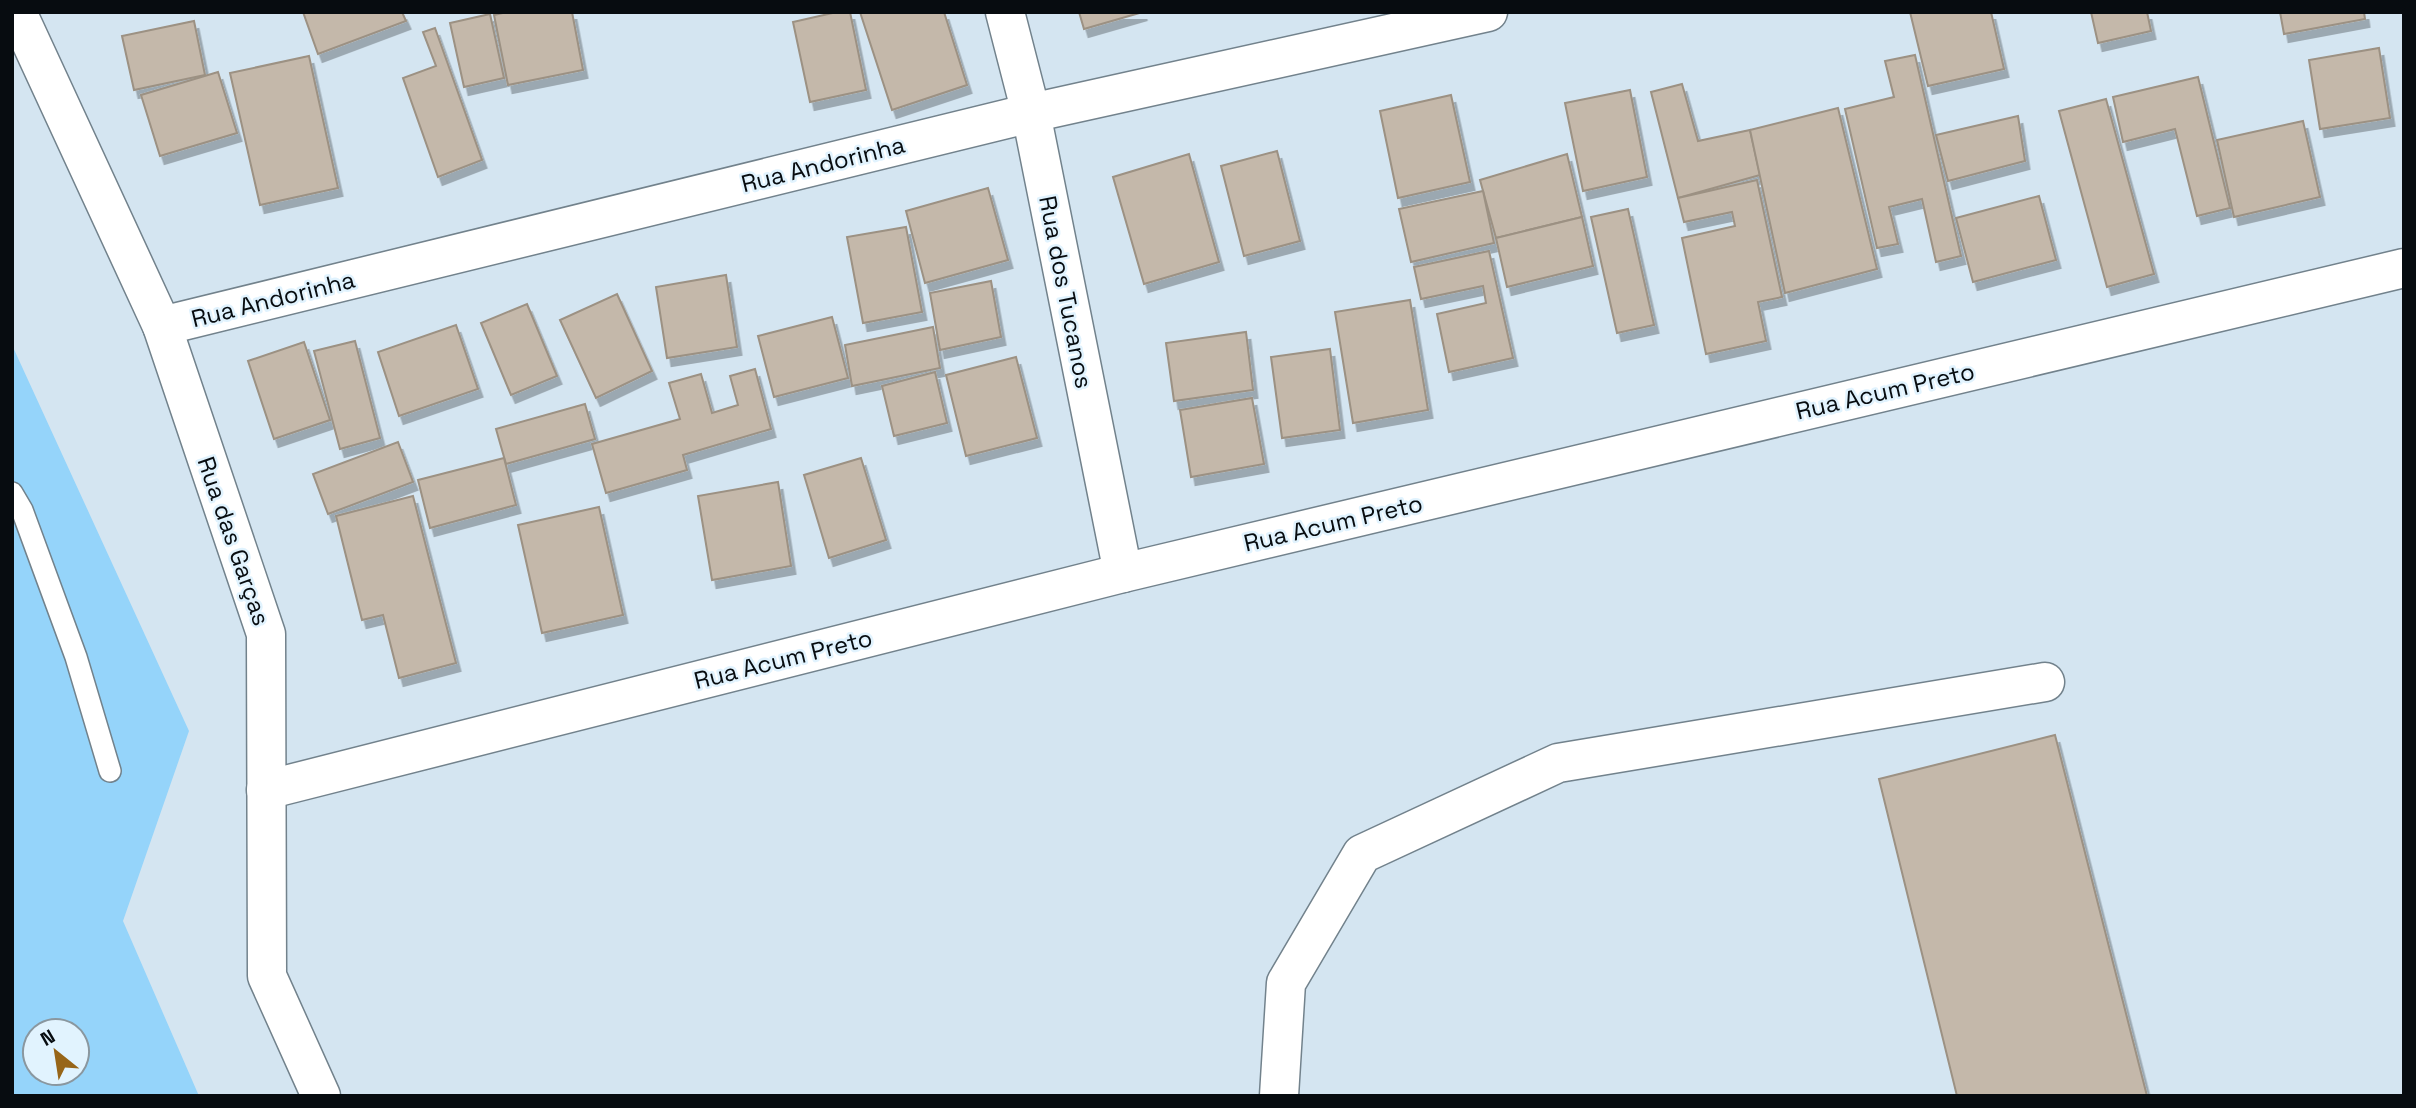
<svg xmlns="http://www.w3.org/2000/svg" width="2416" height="1108" viewBox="0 0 2416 1108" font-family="'Space Grotesk',sans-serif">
	<defs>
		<filter id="shadow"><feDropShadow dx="4.5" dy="8" stdDeviation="0" flood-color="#0004"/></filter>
	</defs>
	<rect width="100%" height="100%" fill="#d4e5f1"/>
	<!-- green -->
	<path fill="#95d4fa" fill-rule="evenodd" d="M 12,345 L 189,731 L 123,921 L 199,1096 L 12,1096 ZM 35,1031 L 77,1031 L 77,1073 L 35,1073 Z"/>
	<!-- building -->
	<g fill="#c4b8aa" stroke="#9c9183" stroke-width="2" filter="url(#shadow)">
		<polygon points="303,12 402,12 406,21 318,54"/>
		<polygon points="507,12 572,12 583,70 508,85 494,15"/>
		<polygon points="837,12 850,12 866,90 810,102 793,22"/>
		<polygon points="860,12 944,12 967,85 892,110"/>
		<polygon points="1079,12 1143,12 1084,29"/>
		<polygon points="1910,12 1991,12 2004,69 1928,86"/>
		<polygon points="2091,12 2147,12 2151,31 2098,43"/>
		<polygon points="2280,12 2364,12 2365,19 2284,34"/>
		<polygon points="490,14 504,78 464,87 450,23"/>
		<polygon points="194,21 205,75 134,90 122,36"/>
		<polygon points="435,28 482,160 438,177 403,78 436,66 423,32"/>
		<polygon points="2379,48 2390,118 2320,129 2309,60"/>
		<polygon points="1915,55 1961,256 1936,262 1922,199 1889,207 1898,244 1877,248 1845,109 1894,97 1885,61"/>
		<polygon points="309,56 338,188 260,205 230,73"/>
		<polygon points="218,72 237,133 160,156 141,95"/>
		<polygon points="2198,77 2230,208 2197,216 2175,129 2123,142 2113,97"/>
		<polygon points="1682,84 1698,141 1750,130 1760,175 1678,198 1651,92"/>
		<polygon points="1630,90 1647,177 1583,191 1565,103"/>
		<polygon points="1451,95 1470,182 1398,198 1380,111"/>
		<polygon points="2106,99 2154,274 2107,287 2059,111"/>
		<polygon points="1838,108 1877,269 1785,293 1750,130"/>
		<polygon points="2018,116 2025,161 1948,181 1936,135"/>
		<polygon points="2303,121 2320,197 2234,217 2217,140"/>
		<polygon points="1277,151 1300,241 1244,256 1221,166"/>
		<polygon points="1189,154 1219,262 1144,284 1113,177"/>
		<polygon points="1567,154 1582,217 1496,238 1480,180"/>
		<polygon points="1757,180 1782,297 1758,302 1766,341 1706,354 1682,238 1735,226 1732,212 1684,222 1678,198"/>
		<polygon points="988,188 1008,260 925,283 906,211"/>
		<polygon points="1483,191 1494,243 1411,262 1399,209"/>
		<polygon points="2039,196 2056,260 1973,282 1956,218"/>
		<polygon points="1628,209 1654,325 1617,333 1591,217"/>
		<polygon points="1582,217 1593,266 1507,287 1496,238"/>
		<polygon points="906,227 922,312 863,323 847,237"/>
		<polygon points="1489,251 1513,358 1449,372 1437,314 1486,303 1483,286 1421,299 1414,267"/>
		<polygon points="726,275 737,347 667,358 656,287"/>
		<polygon points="991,281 1001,337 940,350 930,293"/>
		<polygon points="617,294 652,371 596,398 560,320"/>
		<polygon points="1410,300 1428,410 1353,423 1335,312"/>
		<polygon points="527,304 557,376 511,395 481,323"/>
		<polygon points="832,317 848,378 774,397 758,336"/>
		<polygon points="456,325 478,389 399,416 378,352"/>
		<polygon points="933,327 940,368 852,386 845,345"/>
		<polygon points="1246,332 1253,390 1174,401 1166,343"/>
		<polygon points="355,341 380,438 340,449 314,351"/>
		<polygon points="304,342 330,420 274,439 248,361"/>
		<polygon points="1330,349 1340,430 1282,438 1271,357"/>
		<polygon points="1016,357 1037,438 966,456 946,375"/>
		<polygon points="755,369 771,429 683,455 687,470 606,493 592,444 680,419 669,383 701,374 712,413 738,405 730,376"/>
		<polygon points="935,372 947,423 894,436 882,386"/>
		<polygon points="1252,398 1264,464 1191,477 1180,410"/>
		<polygon points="585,404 595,439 506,464 496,429"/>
		<polygon points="398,442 413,482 328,514 313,474"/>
		<polygon points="504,458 516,505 430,528 418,480"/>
		<polygon points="861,458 886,540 829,558 804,475"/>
		<polygon points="778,482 791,566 712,580 698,496"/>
		<polygon points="413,496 456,663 399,678 383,615 362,620 336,516"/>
		<polygon points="599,507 623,615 542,633 518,525"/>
		<polygon points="2055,735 2147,1096 1957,1096 1879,779"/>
	</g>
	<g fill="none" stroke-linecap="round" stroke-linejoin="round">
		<!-- service casing -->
		<g stroke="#72828c" stroke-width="24">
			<polyline id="service" points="12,493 22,510 76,657 110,771"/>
		</g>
		<!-- minor casing -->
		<g stroke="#72828c" stroke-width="41">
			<g id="minor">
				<polyline points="17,12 162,326 266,634 267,976 321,1096"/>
				<polyline points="1005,12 1031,113 1123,573"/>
				<polyline points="162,326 1031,113 1488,12"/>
				<polyline points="266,790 1123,573 2404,268"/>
				<polyline points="1279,1096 1286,983 1362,854 1558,763 2045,682"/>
			</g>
		</g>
		<!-- service -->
		<use href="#service" stroke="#fff" stroke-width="21"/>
		<!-- minor -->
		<use href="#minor" stroke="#fff" stroke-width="38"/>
	</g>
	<g text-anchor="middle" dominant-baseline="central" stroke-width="5" stroke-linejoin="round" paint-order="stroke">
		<!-- street labels -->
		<g font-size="24" fill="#070c10" stroke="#e1f3fe">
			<text transform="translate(823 164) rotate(-14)">Rua Andorinha</text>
			<text transform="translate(1066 292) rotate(79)">Rua dos Tucanos</text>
			<text transform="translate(273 299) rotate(-14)">Rua Andorinha</text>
			<text transform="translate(1885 391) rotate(-13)">Rua Acum Preto</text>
			<text transform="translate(1333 523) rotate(-13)">Rua Acum Preto</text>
			<text transform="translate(234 541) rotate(71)">Rua das Garças</text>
			<text transform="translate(783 659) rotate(-14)">Rua Acum Preto</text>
		</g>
	</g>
	<!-- border -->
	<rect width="2416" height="1108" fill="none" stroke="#070c10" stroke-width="28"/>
	<!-- north arrow -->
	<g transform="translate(56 1052) rotate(330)"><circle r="33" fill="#e1f3fe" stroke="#8a979f" stroke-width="2"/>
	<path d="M0-5L12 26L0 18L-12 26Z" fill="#976518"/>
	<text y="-10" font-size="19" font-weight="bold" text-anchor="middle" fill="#070c10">N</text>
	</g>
</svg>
